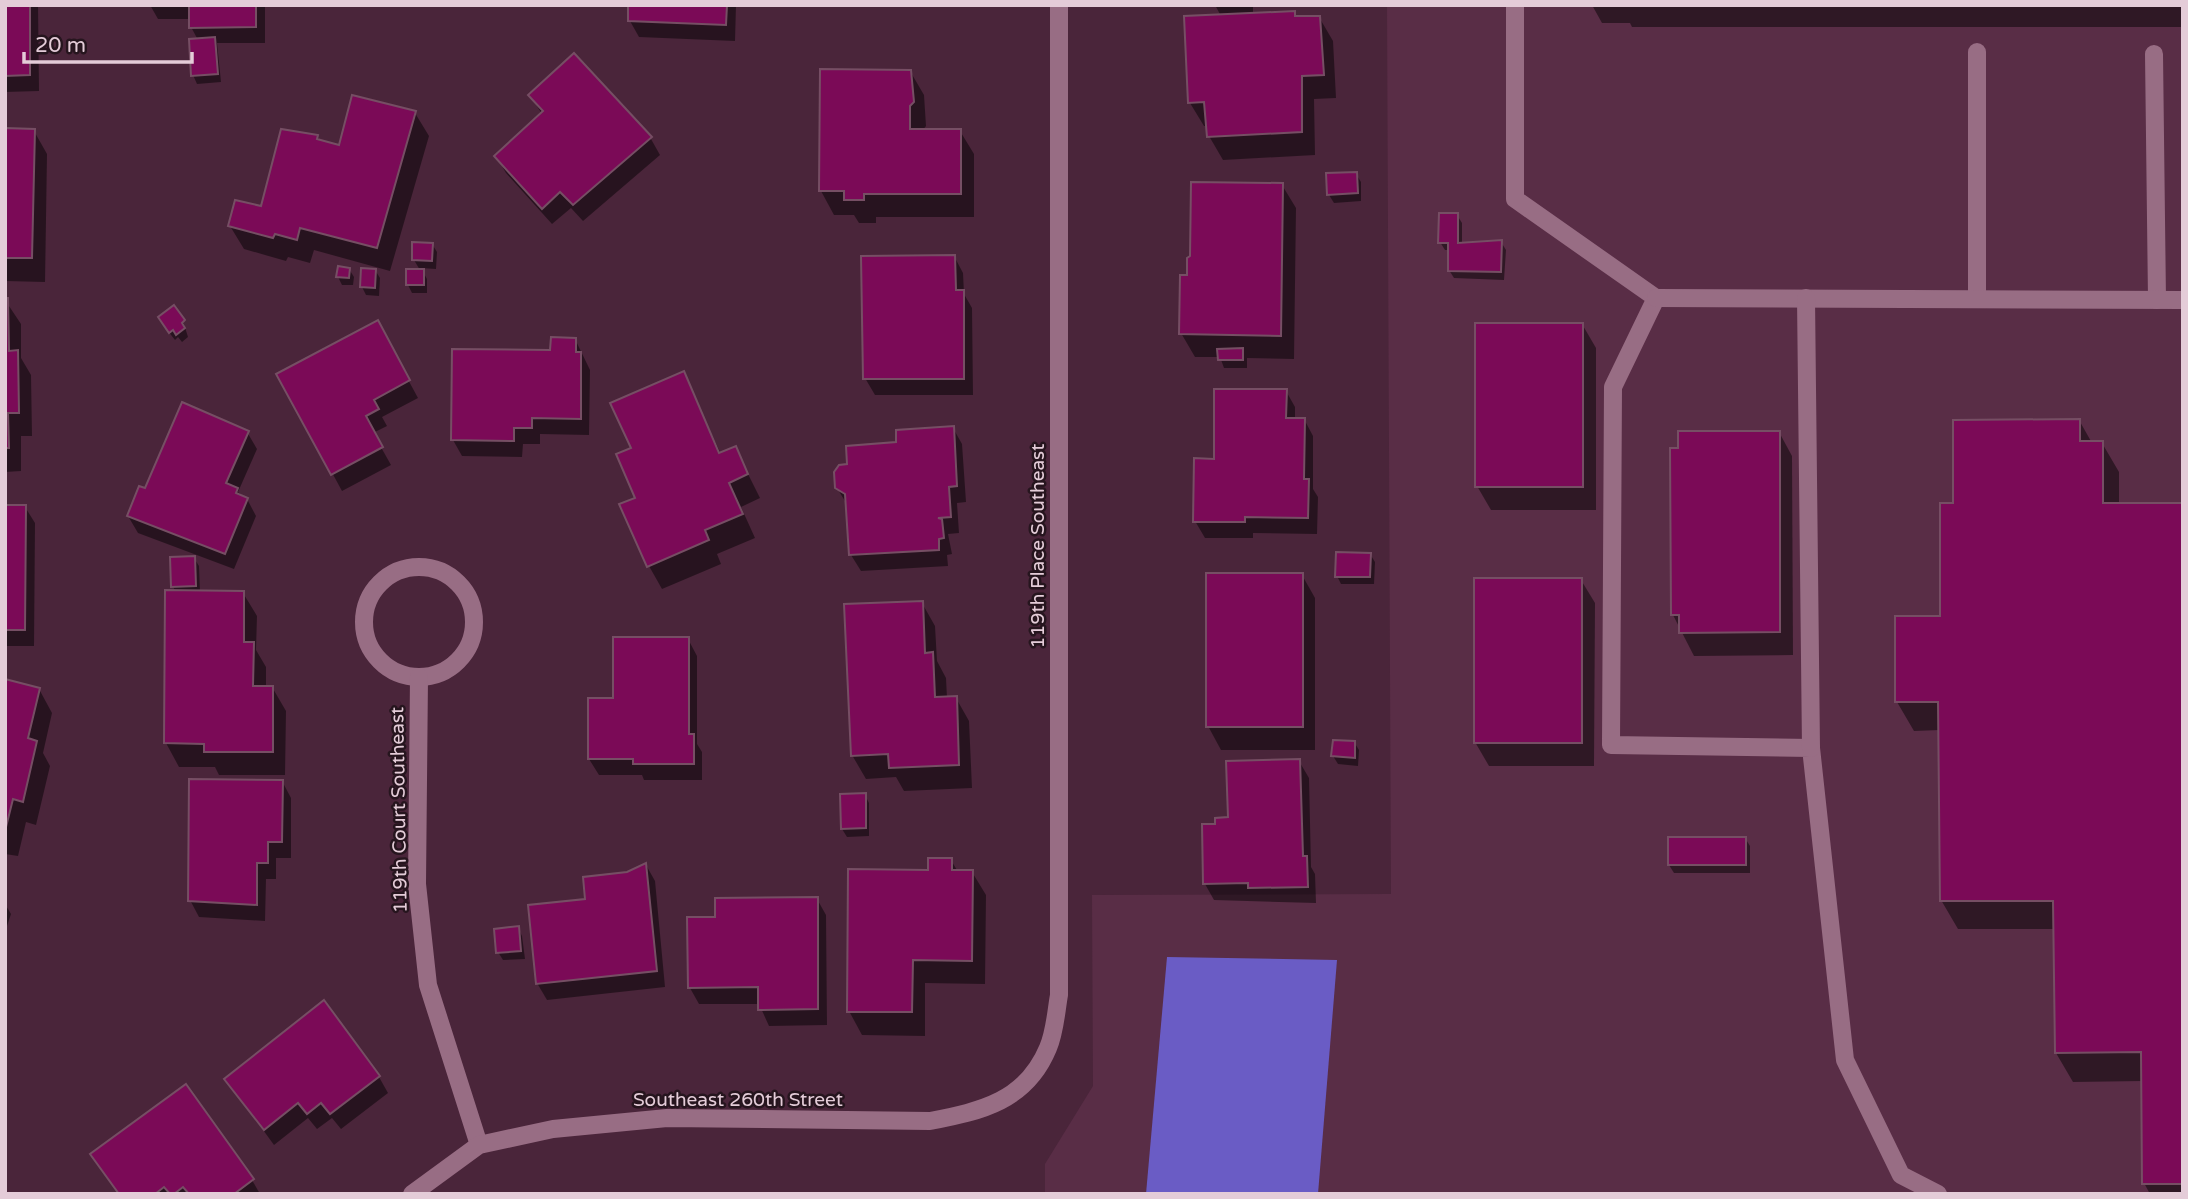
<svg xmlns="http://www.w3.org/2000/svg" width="2188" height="1199" viewBox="0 0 2188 1199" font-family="'Varela Round',sans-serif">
	<rect width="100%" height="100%" fill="#4a253a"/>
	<!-- built -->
	<polygon fill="#592d46" points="1387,5 2183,5 2183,1194 1045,1194 1045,1164 1093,1086 1092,895 1391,894"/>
	<!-- water -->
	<polygon fill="#6a5cc5" points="1167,957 1337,960 1318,1194 1146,1194"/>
	<!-- shadow -->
	<g fill="#0007">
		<polygon points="5,5 38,5 39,91 5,92"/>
		<polygon points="150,5 265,5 265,43 217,43 221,82 197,84 193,75 198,40 191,27 191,19 158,19"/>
		<polygon points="630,5 736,5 735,41 639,37 630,21"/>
		<polygon points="1215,5 1253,5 1253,14 1294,13 1297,18 1319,17 1333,41 1336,98 1314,99 1315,155 1223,160 1209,136 1208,126 1204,126 1190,103 1221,16"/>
		<polygon points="1592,5 2183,5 2183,27 1632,27 1630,23 1602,23"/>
		<polygon points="574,55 651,139 660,155 583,221 571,208 552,224 506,173 496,156 542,114 530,95"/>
		<polygon points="910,71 924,95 926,126 922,131 960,131 974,154 974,217 876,217 876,223 859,223 854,215 834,215 821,191"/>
		<polygon points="415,113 429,136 390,271 314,250 310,263 288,257 286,261 244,249 230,226 262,208 317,136 320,142 340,147"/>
		<polygon points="5,130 34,131 47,154 45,282 5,281"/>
		<polygon points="1356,174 1361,182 1361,201 1334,203 1329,195"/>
		<polygon points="1193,184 1282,185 1296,208 1294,359 1247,358 1247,368 1224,368 1220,357 1195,357 1181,333 1189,277"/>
		<polygon points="1457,215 1462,223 1462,244 1501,242 1506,250 1504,280 1454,278 1449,270 1450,250 1445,250 1440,242"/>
		<polygon points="432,244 437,252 436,269 421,268 427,279 427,293 412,293 408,285 420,270 414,260"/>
		<polygon points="954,256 963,273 964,294 972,308 973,395 875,395 865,378"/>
		<polygon points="349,269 354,277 353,285 342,285 338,277"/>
		<polygon points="375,270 380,278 379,296 366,295 362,287"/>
		<polygon points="5,300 21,324 21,358 31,375 32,436 21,436 21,471 5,472"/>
		<polygon points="183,321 188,337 182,342 178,337 175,340 164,326"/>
		<polygon points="1582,324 1596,348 1596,510 1491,510 1477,486"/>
		<polygon points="386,339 418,398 382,417 387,426 373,433 391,465 342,491 279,375"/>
		<polygon points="575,339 590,370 589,435 540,434 540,444 523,444 522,457 462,456 453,440 551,351"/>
		<polygon points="683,373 721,454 735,448 760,498 741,507 755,538 717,554 721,564 662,589 649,566 633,449"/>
		<polygon points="1286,391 1295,407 1295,419 1304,419 1313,436 1313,489 1318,497 1317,534 1253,533 1253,538 1205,538 1195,521"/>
		<polygon points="2079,420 2092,443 2102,443 2119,472 2119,505 2183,505 2183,1194 2150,1194 2144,1183 2143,1081 2073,1082 2056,1053 2055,929 1958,929 1941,900 1940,730 1914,731 1897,702 1896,618 1941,618 1955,505"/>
		<polygon points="953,428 962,444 966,502 957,503 959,533 948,534 952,554 947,555 948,566 861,571 851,555 848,506 837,488 898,443"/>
		<polygon points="247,432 257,449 238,492 247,499 256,516 234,569 138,533 128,516 146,491"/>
		<polygon points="1779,432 1792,456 1793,655 1694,656 1673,615"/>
		<polygon points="5,507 25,507 35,523 34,646 5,646"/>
		<polygon points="1370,554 1375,562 1374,584 1341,584 1337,576"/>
		<polygon points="194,558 199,566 200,592 243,593 257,616 256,650 266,667 266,687 272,687 286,711 285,775 219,775 215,767 179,767 166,743 176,592 173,587"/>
		<polygon points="1302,575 1315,598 1315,750 1221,750 1208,726"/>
		<polygon points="1581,580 1595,603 1594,766 1489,766 1475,742"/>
		<polygon points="922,603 935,626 937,661 946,678 947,698 956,698 969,721 972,788 904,791 896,777 866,779 852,755"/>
		<polygon points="688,639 697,656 697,744 702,752 702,780 644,780 642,775 599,775 589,759 615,700"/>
		<polygon points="5,681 39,689 52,713 43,753 50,766 36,825 26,822 18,856 5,854"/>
		<polygon points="1354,742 1359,750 1358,766 1338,764 1333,756"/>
		<polygon points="1299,761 1309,778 1311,867 1315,874 1316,903 1214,900 1205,884 1217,825 1229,819"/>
		<polygon points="282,781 291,798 291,858 276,858 276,879 266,879 265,921 199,917 190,900"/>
		<polygon points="865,795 869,803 869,836 847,837 842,829"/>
		<polygon points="1745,838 1750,846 1750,873 1674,873 1669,865"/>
		<polygon points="951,860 958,872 972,872 986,895 985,984 925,983 925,1036 862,1035 849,1011 930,872"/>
		<polygon points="646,865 655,881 665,987 547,1000 537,983 587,900"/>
		<polygon points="817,899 826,915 827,1025 769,1026 759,1004 699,1004 690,988 717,918"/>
		<polygon points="5,904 11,914 5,932"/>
		<polygon points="518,928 522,936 525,959 503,960 498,952"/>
		<polygon points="379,1077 388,1093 341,1129 332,1118 317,1129 308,1118 274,1145 226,1079"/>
		<polygon points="102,1171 252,1180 260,1194 119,1194"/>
	</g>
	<!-- building -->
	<g fill="#7b0a57" stroke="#764e64" stroke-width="2">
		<polygon points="5,5 30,5 30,75 5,76"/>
		<polygon points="189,5 256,5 256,27 189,28"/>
		<polygon points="628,5 727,5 726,25 628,21"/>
		<polygon points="1295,11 1295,16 1320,16 1324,75 1302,76 1302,132 1207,137 1204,102 1188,103 1184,16"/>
		<polygon points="215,37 218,74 191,76 189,39"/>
		<polygon points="574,53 652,137 573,205 560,192 542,209 494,156 543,111 528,95"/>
		<polygon points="820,69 911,70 914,102 910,106 910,129 961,129 961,194 864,194 864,200 844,200 844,191 819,191"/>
		<polygon points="352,95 416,111 377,248 300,228 297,240 275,234 273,238 228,226 235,200 261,206 281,129 318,135 317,139 339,145"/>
		<polygon points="5,128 35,129 32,258 5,258"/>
		<polygon points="1357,172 1358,193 1327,195 1326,173"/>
		<polygon points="1191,182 1283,183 1281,336 1179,334 1180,275 1187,275 1187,258 1190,256"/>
		<polygon points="1439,213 1458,213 1458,243 1502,240 1501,272 1448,271 1448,243 1438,243"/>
		<polygon points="412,242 433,243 432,261 412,260"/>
		<polygon points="955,255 956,290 964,290 964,379 863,379 861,256"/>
		<polygon points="338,266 350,268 349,278 336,277"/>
		<polygon points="361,268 376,269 375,288 360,287"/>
		<rect x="406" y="269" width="18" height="16"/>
		<polygon points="5,298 8,298 9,351 18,350 19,413 8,413 9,448 5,448"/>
		<polygon points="174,305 185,320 182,323 185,328 176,335 173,330 169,333 158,317"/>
		<polygon points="378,320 410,380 374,400 379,409 366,416 383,447 331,475 276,374"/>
		<rect x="1475" y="323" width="108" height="164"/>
		<polygon points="551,337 576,338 576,352 581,352 581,419 532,418 532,428 514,428 514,441 451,440 452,349 550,350"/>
		<polygon points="1243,348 1243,360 1218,360 1217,349"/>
		<polygon points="684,371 719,453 736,446 748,474 729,483 743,514 705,530 709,540 647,567 619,504 635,498 616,454 631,448 610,403"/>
		<polygon points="1214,389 1287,389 1286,418 1305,418 1304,479 1309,479 1308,518 1245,517 1245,522 1193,522 1194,458 1214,459"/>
		<polygon points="182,402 249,431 226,483 238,488 236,493 248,498 225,554 127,516 139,486 145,488"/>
		<polygon points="2080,419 2080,441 2103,441 2103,503 2183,503 2183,1184 2142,1184 2141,1052 2055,1053 2053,901 1940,901 1938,702 1895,702 1895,616 1940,616 1940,503 1953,503 1953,420"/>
		<polygon points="954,426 957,486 949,487 951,517 938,518 942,519 944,538 939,539 939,550 849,555 845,494 835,488 834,472 839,465 847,464 846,446 896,442 896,430"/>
		<polygon points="1678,431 1780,431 1780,632 1679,633 1679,615 1671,615 1670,448 1678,448"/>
		<polygon points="5,505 26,505 25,630 5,630"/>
		<polygon points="1336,552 1371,553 1370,577 1335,577"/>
		<polygon points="195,556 196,586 171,587 170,557"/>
		<rect x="1206" y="573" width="97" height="154"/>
		<rect x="1474" y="578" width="108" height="165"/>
		<polygon points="165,590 244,591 244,642 254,642 253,686 273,686 273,752 204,752 204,744 164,743"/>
		<polygon points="923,601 925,653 933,652 935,697 957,696 959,765 889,768 888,754 851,756 844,604"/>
		<polygon points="613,637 689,637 689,734 694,734 694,764 633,764 633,759 588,759 588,698 613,698"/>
		<polygon points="5,679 40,688 28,738 37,741 23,802 13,799 5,831"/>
		<polygon points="1333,740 1355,741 1355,758 1331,756"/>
		<polygon points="1300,759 1303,856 1307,856 1308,887 1248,888 1248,883 1203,884 1202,824 1215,824 1215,818 1228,817 1226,761"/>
		<polygon points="189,779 283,780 282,842 268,842 268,863 257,863 257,905 188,901"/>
		<polygon points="866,793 866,828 841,829 840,794"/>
		<rect x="1668" y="837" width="78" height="28"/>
		<polygon points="928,858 952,858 952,870 973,870 972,961 913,960 912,1012 847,1012 848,869 928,870"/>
		<polygon points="646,863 657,971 536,984 528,905 585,899 583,877 627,872"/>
		<polygon points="818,897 818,1009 758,1010 758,987 688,988 687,917 715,917 715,898"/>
		<polygon points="519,926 521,951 496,953 494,929"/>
		<polygon points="324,1000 380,1076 330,1114 321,1103 307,1114 298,1103 264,1130 224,1079"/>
		<polygon points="186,1084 254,1179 234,1194 189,1194 183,1187 174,1194 170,1194 164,1187 155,1194 119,1194 90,1154"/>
	</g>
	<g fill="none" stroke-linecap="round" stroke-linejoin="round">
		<!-- service -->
		<g stroke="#986d84" stroke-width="18">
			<polyline points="1515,5 1515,199 1656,298 1613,387 1611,745 1811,748 1845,1060 1901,1175 1938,1194"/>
			<polyline points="1977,52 1977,299"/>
			<polyline points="2154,54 2157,300"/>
			<polyline points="1656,298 2183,300"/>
			<polyline points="1806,298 1811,748"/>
		</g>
		<!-- minor -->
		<g stroke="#986d84" stroke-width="18">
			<circle cx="419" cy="622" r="55"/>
			<polyline points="419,677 417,884 428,985 479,1145"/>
			<path d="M 412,1194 L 479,1145 L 553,1129 L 667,1118 L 930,1121 C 982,1111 1026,1101 1048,1048 C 1055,1032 1056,1012 1059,995 L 1059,5"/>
		</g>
	</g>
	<g text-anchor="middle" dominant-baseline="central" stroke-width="5" stroke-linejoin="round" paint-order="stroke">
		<!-- street labels -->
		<g font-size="19" fill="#e4ccd8" stroke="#26151e">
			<text transform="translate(1038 546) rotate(-90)">119th Place Southeast</text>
			<text transform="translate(399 810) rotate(-91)">119th Court Southeast</text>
			<text x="738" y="1100">Southeast 260th Street</text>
		</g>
	</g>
	<!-- border -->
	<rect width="2188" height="1199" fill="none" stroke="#e4ccd8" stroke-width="14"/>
	<!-- scale -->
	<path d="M24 52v10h168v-10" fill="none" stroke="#e4ccd8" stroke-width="3.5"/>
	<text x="35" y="52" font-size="21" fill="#e4ccd8" stroke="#26151e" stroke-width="5" paint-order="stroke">20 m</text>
</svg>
